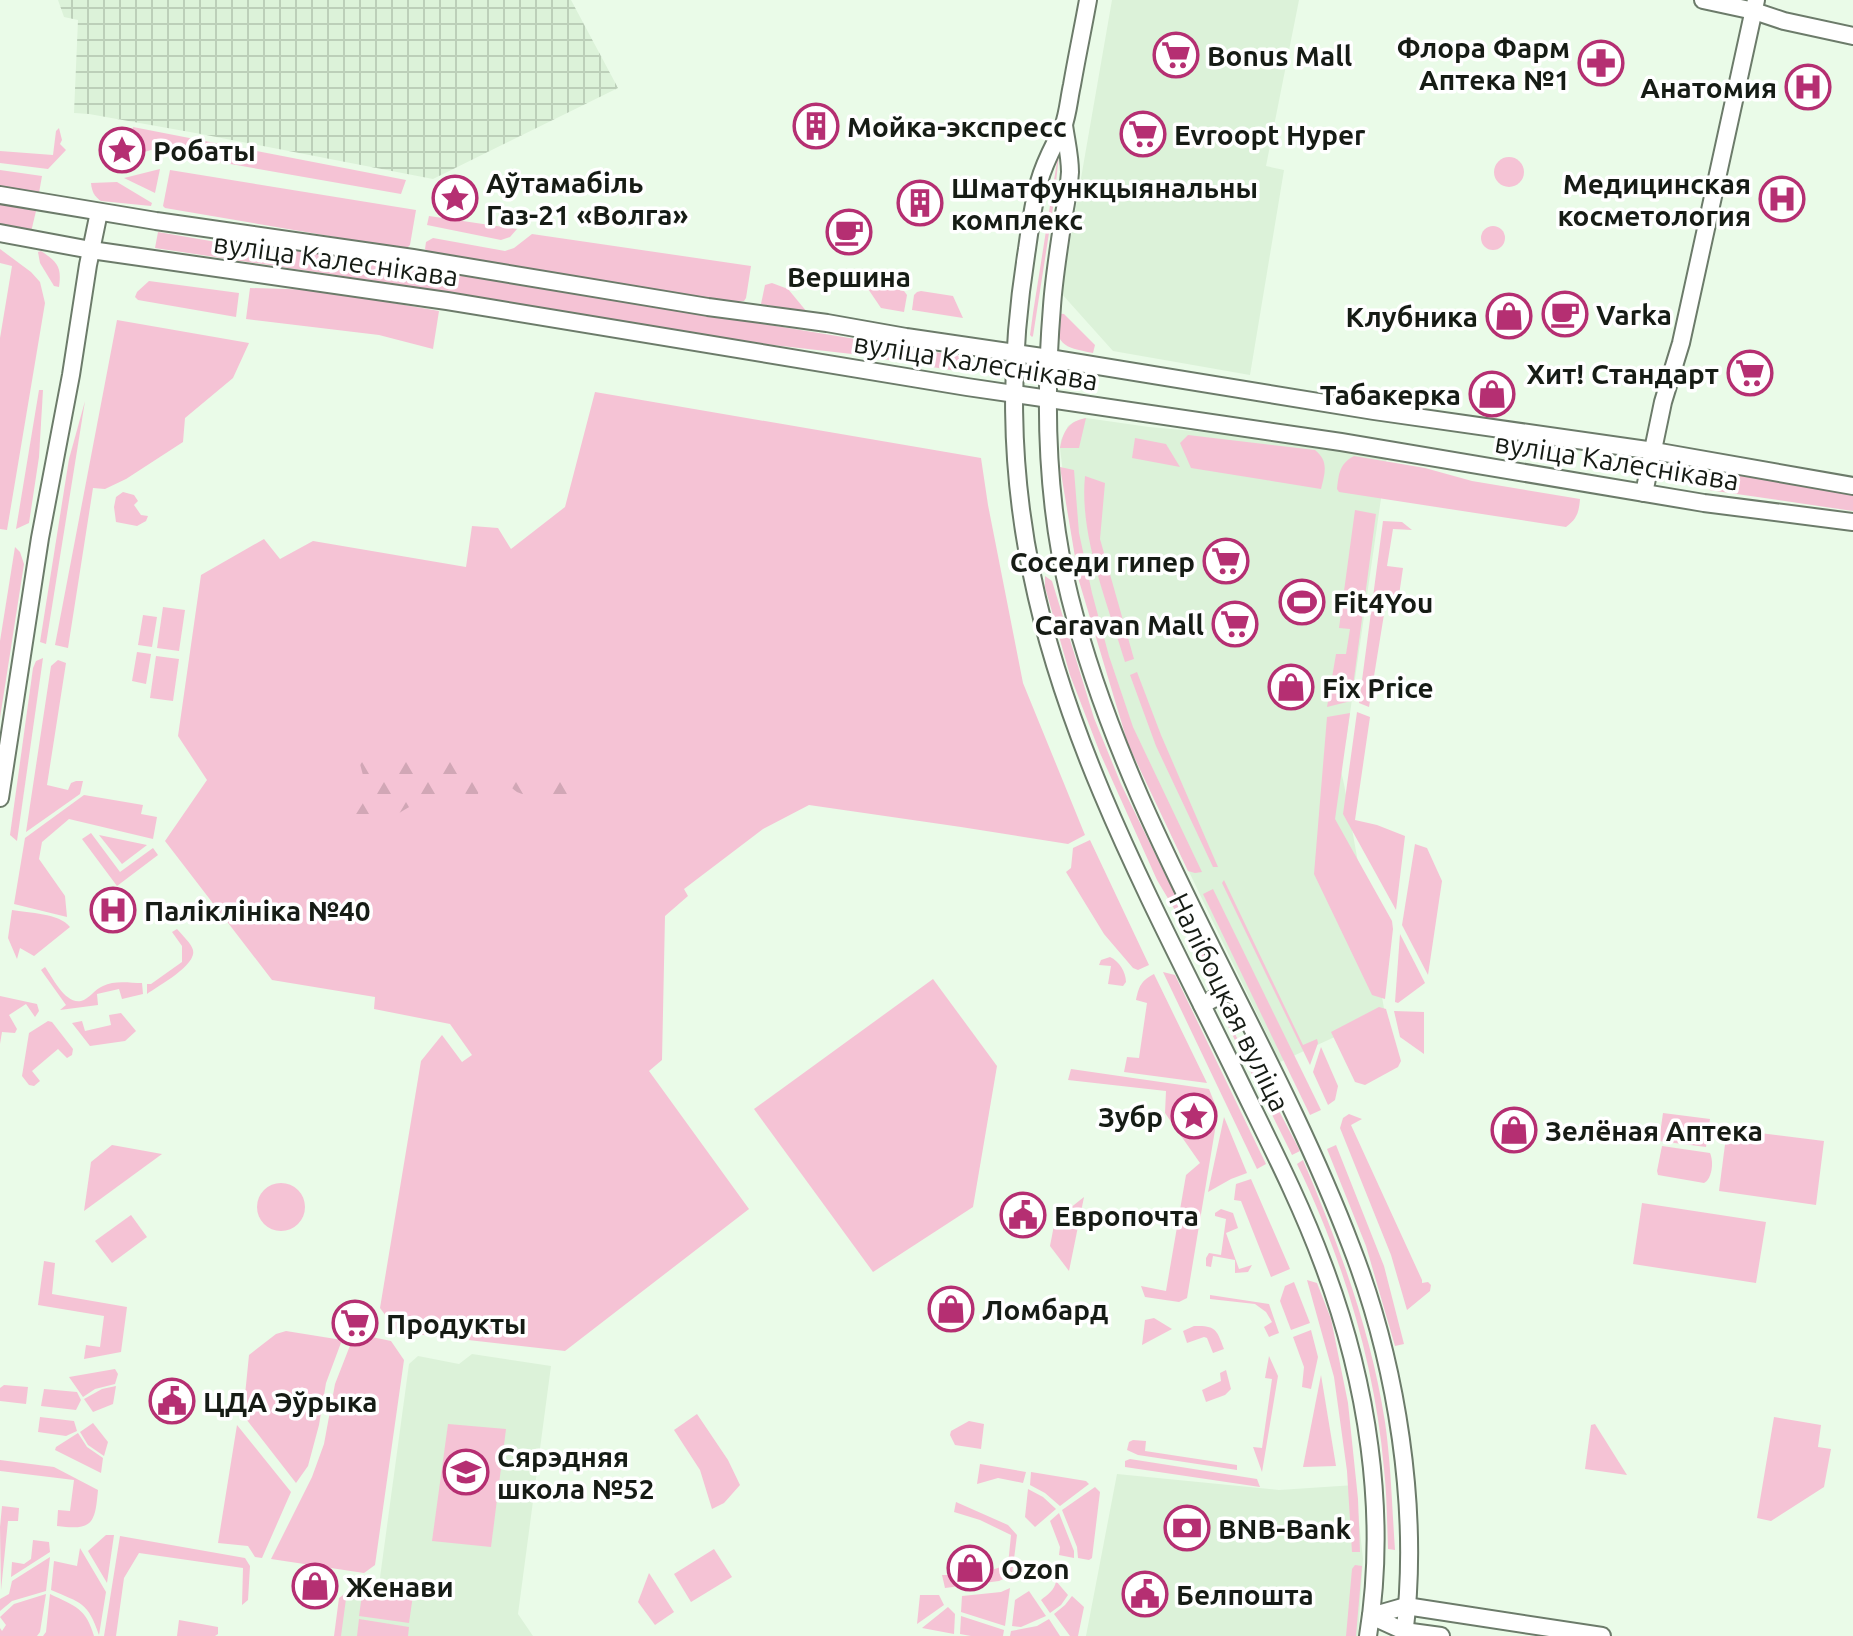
<svg xmlns="http://www.w3.org/2000/svg" width="1853" height="1636" viewBox="0 0 1853 1636" font-family="Ubuntu,sans-serif">
	<defs>
		<pattern id="industrial-grid" width="8" height="8" patternUnits="userSpaceOnUse" patternTransform="scale(2)"><rect width="8" height="8" fill="#dcf2d9"/><path d="M0 4h8M4 0v8" fill="none" stroke="#bccfb9"/></pattern>
		<pattern id="forest-firs" width="22" height="20" patternUnits="userSpaceOnUse" patternTransform="scale(2)"><rect width="22" height="20" fill="#f5c3d5"/><path d="M5 1l3.5 6h-7zM16 11l3.5 6h-7z" fill="#d1a7b6"/></pattern>
	</defs>
	<rect width="100%" height="100%" fill="#eafbe8"/>
	<!-- built -->
	<g fill="#dcf2d9">
		<polygon points="1112,0 1299,0 1266,166 1284,170 1250,375 1113,351 1061,293"/>
		<polygon points="1086,418 1149,427 1226,434 1387,457 1346,741 1337,754 1344,784 1385,1014 1280,1062 1128,744 1068,515 1060,448 1061,440 1068,426 1074,422"/>
		<polygon points="472,1354 551,1366 518,1614 533,1636 337,1636 342,1596 360,1584 379,1585 409,1364 418,1356 459,1364"/>
		<polygon points="1117,1474 1279,1490 1355,1485 1363,1559 1358,1636 1086,1636"/>
	</g>
	<!-- industrial -->
	<polygon fill="url(#industrial-grid)" points="58,0 571,0 618,88 433,179 201,134 89,114 74,113 78,20 64,17"/>
	<!-- green -->
	<g fill="#f5c3d5">
		<polygon points="133,127 406,180 401,194 151,150 128,157 127,145"/>
		<polygon points="59,128 62,140 60,144 66,150 48,169 0,163 0,151 53,155 56,131"/>
		<polygon points="1061,136 1054,201 1033,336 1032,337 1030,335 1033,313"/>
		<circle cx="1509" cy="172" r="15"/>
		<polygon points="160,169 155,193 124,178"/>
		<polygon points="0,170 42,176 39,193 0,187"/>
		<polygon points="170,170 416,210 410,245 407,248 394,247 165,208 163,206"/>
		<path d="M 117,182 L 152,203 L 151,206 L 101,201 C 94,196 92,192 91,183 Z"/>
		<polygon points="0,204 36,211 31,232 0,226"/>
		<polygon points="429,216 517,229 510,237 501,240 427,225"/>
		<circle cx="1493" cy="238" r="12"/>
		<polygon points="158,232 263,250 316,251 966,357 963,372 852,354 764,344 408,286 155,248"/>
		<polygon points="532,234 751,266 746,298 744,301 731,302 634,289 431,255 425,249 426,242 433,238 505,251 514,248"/>
		<polygon points="0,249 31,272 40,282 45,303 7,530 0,529 0,338 12,266 0,263"/>
		<path d="M 41,251 C 57,262 62,266 59,287 L 54,286 L 40,263 L 38,252 Z"/>
		<polygon points="149,281 239,293 236,317 138,300 135,297 137,292"/>
		<polygon points="772,283 788,289 807,312 761,304 765,285"/>
		<polygon points="864,283 904,291 907,295 904,312 881,308"/>
		<polygon points="250,288 319,290 439,311 433,349 379,335 246,319"/>
		<polygon points="921,291 953,296 963,318 912,310 914,295 917,292"/>
		<path d="M 1053,313 L 1064,314 L 1095,345 L 1093,353 C 1061,347 1058,345 1053,313 Z"/>
		<polygon points="117,320 249,343 233,378 185,418 183,442 126,479 105,489 93,488 68,648 55,645"/>
		<polygon points="39,390 43,390 39,457 29,523 16,529"/>
		<polygon points="595,392 981,458 988,505 1023,683 1085,835 1068,844 961,827 809,805 763,829 684,889 688,896 665,916 662,1060 649,1071 749,1209 565,1351 398,1332 380,1308 421,1061 442,1035 462,1062 472,1055 450,1024 374,1009 375,997 272,980 165,841 207,780 178,736 201,575 264,539 280,559 313,541 466,567 472,526 498,528 511,549 565,507"/>
		<polygon points="85,401 46,644 40,642 69,459"/>
		<path d="M 1086,418 L 1079,448 L 1060,448 C 1063,431 1069,421 1086,418 Z"/>
		<path d="M 1188,435 L 1315,450 C 1329,461 1325,473 1321,489 L 1191,468 L 1180,443 Z"/>
		<polygon points="1135,438 1166,444 1180,467 1132,458"/>
		<path d="M 1354,456 L 1425,468 L 1472,481 L 1580,499 C 1579,512 1577,519 1566,527 L 1339,492 L 1337,489 C 1339,474 1339,464 1354,456 Z"/>
		<polygon points="1060,467 1074,470 1079,533 1092,593 1109,656 1133,727 1202,872 1195,873 1188,871 1128,744 1079,581"/>
		<polygon points="1712,471 1853,492 1853,511 1709,490"/>
		<path d="M 1085,476 L 1105,483 L 1100,539 L 1134,659 L 1125,662 C 1108,604 1079,536 1085,476 Z"/>
		<polygon points="123,492 134,495 138,501 134,505 141,515 148,516 146,521 137,526 116,522 114,507 116,497"/>
		<polygon points="1355,510 1376,514 1351,701 1327,707 1336,654 1346,654 1350,629 1339,628"/>
		<polygon points="1383,521 1402,522 1412,530 1393,529 1387,566 1403,568 1398,602 1386,602 1369,707 1359,703"/>
		<polygon points="15,547 20,552 24,564 0,718 0,641"/>
		<polygon points="1045,576 1052,581 1094,718 1121,784 1218,983 1214,985 1188,932 1157,880 1100,753 1070,675 1045,587"/>
		<polygon points="163,607 185,610 179,651 157,648"/>
		<polygon points="143,615 157,617 152,647 138,645"/>
		<polygon points="137,652 151,654 146,684 132,681"/>
		<polygon points="156,656 179,659 173,701 150,698"/>
		<polygon points="43,658 17,841 10,835 33,668 36,661"/>
		<polygon points="58,660 66,663 47,785 68,790 71,783 76,781 83,781 80,794 26,832 51,666"/>
		<polygon points="1137,672 1161,735 1218,867 1213,867 1156,746 1130,675"/>
		<polygon points="1357,712 1370,717 1355,820 1377,825 1405,836 1396,910 1343,814"/>
		<polygon points="1350,713 1335,819 1392,921 1393,929 1385,999 1372,995 1314,874 1327,717"/>
		<polygon points="84,795 143,805 141,814 157,817 153,839 69,819 42,842 39,859 65,896 67,917 14,904 25,838"/>
		<polygon points="91,833 120,872 153,848 158,855 117,886 82,839"/>
		<polygon points="99,835 147,845 122,864"/>
		<polygon points="1090,840 1149,965 1138,970 1133,968 1104,934 1066,872 1071,868 1073,848"/>
		<polygon points="1415,844 1427,848 1442,881 1428,975 1402,925"/>
		<polygon points="1224,880 1303,1045 1317,1039 1318,1043 1310,1065 1222,883"/>
		<polygon points="1213,889 1321,1110 1310,1115 1203,894"/>
		<path d="M 12,910 C 29,913 59,913 70,927 L 34,956 L 20,948 L 17,959 L 8,938 Z"/>
		<path d="M 177,929 C 182,935 191,943 193,950 C 197,965 158,986 147,994 L 147,984 L 151,984 L 182,962 L 182,946 L 172,932 Z"/>
		<polygon points="1400,934 1425,983 1398,1003 1395,1002"/>
		<path d="M 1110,957 C 1119,961 1126,972 1126,982 L 1123,986 L 1108,984 L 1111,966 L 1099,965 L 1101,960 Z"/>
		<path d="M 45,967 C 53,978 65,1004 81,1001 C 89,999 95,989 103,986 C 114,980 130,983 142,983 L 143,994 L 122,999 L 119,989 L 97,994 L 98,1005 L 60,1010 L 66,1005 L 41,970 Z"/>
		<polygon points="1163,972 1175,975 1266,1164 1257,1169"/>
		<path d="M 1154,974 L 1207,1083 L 1124,1072 L 1127,1057 L 1139,1058 L 1147,1003 L 1136,1000 C 1139,986 1141,981 1154,974 Z"/>
		<polygon points="933,979 997,1066 973,1207 873,1272 754,1109"/>
		<polygon points="0,996 37,1004 39,1011 35,1017 26,1004 9,1015 17,1029 15,1033 2,1032 0,1044"/>
		<polygon points="1379,1007 1386,1009 1401,1061 1398,1067 1365,1085 1355,1082 1331,1032"/>
		<polygon points="1394,1011 1424,1012 1424,1054 1400,1037"/>
		<polygon points="121,1013 136,1031 125,1041 90,1046 72,1023 82,1021 85,1031 111,1025 109,1015"/>
		<polygon points="1224,1013 1256,1074 1276,1105 1300,1151 1292,1155 1222,1014"/>
		<polygon points="48,1021 52,1022 73,1049 72,1055 67,1058 58,1049 32,1071 40,1081 34,1086 29,1085 22,1076 29,1033"/>
		<polygon points="1321,1047 1338,1086 1335,1100 1328,1105 1313,1072"/>
		<polygon points="1071,1069 1209,1089 1218,1112 1187,1298 1179,1302 1145,1297 1141,1286 1166,1291 1186,1175 1200,1163 1165,1113 1166,1091 1068,1080"/>
		<polygon points="1663,1113 1710,1119 1706,1147 1659,1141"/>
		<polygon points="1349,1114 1362,1119 1351,1125 1422,1280 1422,1283 1428,1282 1431,1285 1430,1291 1407,1310 1391,1255 1340,1128 1343,1118"/>
		<polygon points="1224,1117 1247,1173 1231,1179 1208,1192"/>
		<polygon points="1727,1129 1824,1141 1816,1205 1719,1191"/>
		<polygon points="112,1145 162,1154 84,1211 91,1162"/>
		<polygon points="1336,1145 1384,1266 1404,1344 1395,1346 1366,1246 1327,1149"/>
		<path d="M 1662,1146 L 1710,1153 C 1714,1162 1712,1179 1704,1183 L 1658,1175 L 1657,1171 Z"/>
		<path d="M 1303,1160 C 1339,1245 1371,1331 1385,1422 C 1391,1464 1392,1507 1395,1550 L 1388,1549 C 1387,1523 1387,1496 1384,1469 C 1375,1364 1343,1259 1297,1164 Z"/>
		<polygon points="1251,1179 1290,1269 1271,1277 1241,1201 1234,1200 1236,1184"/>
		<circle cx="281" cy="1207" r="24"/>
		<polygon points="1084,1197 1069,1271 1050,1246 1055,1220"/>
		<polygon points="1642,1203 1766,1222 1756,1283 1633,1264"/>
		<polygon points="1221,1209 1233,1213 1238,1228 1226,1233 1239,1269 1252,1265 1248,1272 1235,1273 1235,1260 1213,1256 1211,1267 1206,1266 1206,1258 1209,1253 1221,1255 1226,1219 1215,1216 1215,1213"/>
		<polygon points="131,1215 147,1237 112,1263 95,1241"/>
		<polygon points="44,1261 55,1263 52,1294 127,1307 121,1352 84,1359 86,1345 100,1347 104,1316 38,1305"/>
		<polygon points="1307,1280 1317,1283 1331,1319 1348,1403 1358,1499 1360,1552 1352,1552 1347,1471 1334,1377"/>
		<polygon points="1294,1282 1310,1323 1291,1330 1280,1301 1285,1286"/>
		<polygon points="1210,1295 1269,1304 1279,1333 1269,1337 1264,1327 1272,1322 1266,1312 1255,1304 1210,1299"/>
		<polygon points="1154,1318 1172,1329 1142,1345 1145,1320"/>
		<path d="M 1194,1326 C 1216,1325 1217,1330 1224,1349 L 1213,1353 L 1207,1338 L 1204,1337 L 1187,1343 L 1183,1331 Z"/>
		<polygon points="1311,1330 1318,1357 1311,1389 1302,1387 1304,1367 1293,1337"/>
		<polygon points="286,1331 342,1340 326,1383 319,1425 308,1466 296,1483 243,1415 249,1355 276,1334"/>
		<polygon points="367,1336 391,1341 404,1360 375,1565 364,1573 271,1559 312,1477 324,1444 335,1384 351,1343"/>
		<polygon points="1269,1356 1278,1376 1262,1472 1253,1447 1262,1448 1272,1379 1265,1378"/>
		<polygon points="115,1369 118,1374 115,1384 95,1389 83,1397 69,1377"/>
		<polygon points="1226,1370 1231,1389 1225,1395 1206,1402 1202,1390 1221,1381 1220,1373"/>
		<polygon points="1321,1375 1336,1466 1303,1467"/>
		<polygon points="4,1385 28,1387 26,1404 0,1401 0,1388"/>
		<polygon points="116,1386 113,1404 93,1412 84,1399 102,1389"/>
		<polygon points="44,1389 77,1392 81,1400 76,1410 41,1406"/>
		<polygon points="697,1414 728,1460 740,1485 724,1503 712,1509 700,1470 674,1430"/>
		<polygon points="40,1417 74,1421 77,1431 66,1436 38,1432"/>
		<polygon points="1774,1417 1821,1425 1818,1447 1831,1449 1824,1487 1771,1521 1757,1518"/>
		<polygon points="969,1421 984,1424 981,1449 955,1445 950,1435 951,1431"/>
		<polygon points="93,1423 108,1442 104,1456 88,1445 80,1432"/>
		<polygon points="448,1424 506,1429 491,1547 432,1541"/>
		<polygon points="1595,1424 1627,1475 1585,1469 1591,1425"/>
		<polygon points="237,1425 291,1492 262,1558 255,1557 248,1546 218,1543"/>
		<polygon points="78,1433 87,1447 103,1458 101,1473 55,1450 56,1447"/>
		<polygon points="1133,1440 1146,1441 1145,1451 1237,1465 1237,1470 1138,1455 1127,1450 1129,1442"/>
		<polygon points="1130,1459 1257,1479 1260,1487 1125,1467 1125,1461"/>
		<path d="M 0,1460 L 54,1467 L 98,1490 C 95,1523 93,1531 57,1526 L 58,1510 L 70,1511 L 74,1480 L 0,1471 Z"/>
		<polygon points="980,1464 1026,1472 1023,1483 998,1478 977,1484"/>
		<polygon points="1031,1472 1086,1481 1089,1484 1060,1506 1045,1493 1030,1485"/>
		<polygon points="1095,1487 1100,1492 1092,1558 1089,1560 1078,1558 1077,1547 1062,1510"/>
		<polygon points="1028,1489 1043,1497 1056,1509 1035,1527 1025,1517"/>
		<polygon points="956,1502 1008,1525 1017,1535 1012,1575 999,1581 945,1588 942,1575 974,1575 1008,1565 1011,1535 980,1520 954,1512"/>
		<polygon points="2,1506 19,1508 18,1521 8,1521 1,1590 0,1527"/>
		<polygon points="1059,1513 1074,1551 1074,1558 1059,1555 1060,1547 1050,1521"/>
		<polygon points="106,1535 114,1535 107,1583 88,1551"/>
		<polygon points="120,1536 245,1558 250,1566 248,1600 242,1605 243,1568 139,1553 124,1578 116,1636 104,1636"/>
		<polygon points="33,1540 49,1542 50,1552 11,1577 12,1562 24,1564 31,1559"/>
		<path d="M 80,1548 L 106,1592 L 99,1635 C 88,1602 81,1603 51,1590 L 54,1561 L 77,1566 Z"/>
		<polygon points="714,1549 732,1577 691,1602 674,1574"/>
		<polygon points="50,1557 46,1591 12,1601 0,1611 0,1599 9,1594 12,1581"/>
		<polygon points="1355,1565 1362,1566 1356,1636 1346,1636 1352,1569"/>
		<polygon points="649,1573 674,1612 655,1625 638,1602"/>
		<polygon points="364,1580 378,1582 376,1590 413,1595 409,1623 359,1616 363,1587 346,1599 341,1636 334,1636 339,1598"/>
		<path d="M 1056,1581 L 1068,1595 L 1061,1605 L 1050,1613 L 1041,1600 C 1047,1595 1055,1590 1056,1581 Z"/>
		<polygon points="1010,1588 1005,1626 961,1612 962,1596 1001,1592"/>
		<polygon points="1029,1591 1046,1616 1021,1627 1012,1626 1015,1600"/>
		<polygon points="46,1594 40,1632 37,1636 0,1636 0,1628 2,1631 6,1625 0,1617 14,1604"/>
		<path d="M 50,1594 C 75,1606 86,1608 94,1636 L 43,1636 L 46,1632 Z"/>
		<polygon points="920,1595 939,1595 944,1605 917,1624"/>
		<polygon points="1072,1596 1084,1607 1078,1636 1070,1636 1054,1614 1065,1605"/>
		<polygon points="948,1607 955,1614 954,1634 922,1628"/>
		<polygon points="961,1616 1004,1630 1003,1636 971,1636 960,1634"/>
		<polygon points="359,1619 409,1627 408,1636 357,1636"/>
		<polygon points="1049,1619 1060,1636 1010,1636 1011,1631 1037,1626"/>
		<polygon points="179,1620 218,1627 218,1634 215,1636 177,1636"/>
	</g>
	<!-- forest -->
	<g fill="url(#forest-firs)">
		<path d="M 386,754 L 409,760 L 431,756 L 446,757 L 459,763 L 477,775 L 480,789 L 477,796 C 467,794 454,791 444,793 C 436,795 427,798 419,802 C 393,814 385,830 353,819 L 363,803 L 374,791 L 364,779 L 360,764 L 365,758 Z"/>
		<path d="M 504,769 L 539,778 L 584,779 L 595,787 C 577,793 526,804 512,788 C 508,783 506,775 504,769 Z"/>
	</g>
	<g fill="none" stroke-linecap="round" stroke-linejoin="round">
		<!-- secondary casing -->
		<g stroke="#6c7b6a" stroke-width="20">
			<g id="secondary">
				<path d="M 1088,0 C 1083,28 1077,56 1072,85 C 1069,98 1068,114 1063,127 C 1054,146 1045,160 1039,182 C 1033,204 1030,227 1027,249 C 1009,361 1009,464 1032,575 C 1068,752 1158,914 1237,1076 C 1267,1138 1299,1199 1323,1264 C 1367,1380 1388,1512 1368,1636"/>
				<polyline points="1703,0 1754,11 1784,21 1853,36"/>
				<path d="M 1064,125 C 1066,140 1070,156 1070,172 C 1069,188 1066,204 1063,219 C 1059,248 1054,277 1052,306 C 1044,403 1046,503 1070,598 C 1128,828 1267,1026 1351,1246 C 1397,1364 1420,1510 1404,1636"/>
				<polyline points="0,195 156,221 413,258 708,307 827,323 906,337 1049,358 1374,411 1654,451 1853,486"/>
				<polyline points="0,233 91,250 447,301 967,387 1341,442 1704,503 1853,522"/>
				<polyline points="1644,493 1663,402 1681,343 1756,0"/>
				<polyline points="0,798 40,538 71,375 88,265 99,212"/>
				<polyline points="1202,1005 1232,989"/>
				<polyline points="1371,1616 1406,1606 1602,1636"/>
				<polyline points="1371,1616 1404,1631 1441,1636"/>
			</g>
		</g>
		<!-- secondary -->
		<use href="#secondary" stroke="#fff" stroke-width="16"/>
	</g>
	<!-- icons -->
	<defs>
		<g id="supermarket-ring" transform="scale(2.3)"><circle r="9.5" fill="#fff" stroke="#b52f72" stroke-width="1.5"/><path d="M-6-5.5h2.5l.6 2H6L4.5 2H-2.5L-4.4-4H-6ZM-1.5 3.2a1.3 1.3 0 1 0 .1 0ZM3 3.2a1.3 1.3 0 1 0 .1 0Z" fill="#b52f72"/></g>
		<g id="pharmacy-ring" transform="scale(2.3)"><circle r="9.5" fill="#fff" stroke="#b52f72" stroke-width="1.5"/><path d="M-2-6h4v4h4v4h-4v4h-4v-4h-4v-4h4Z" fill="#b52f72"/></g>
		<g id="hospital-ring" transform="scale(2.3)"><circle r="9.5" fill="#fff" stroke="#b52f72" stroke-width="1.5"/><path d="M-5-5h3v3.5h4V-5h3V5h-3V1.5h-4V5h-3Z" fill="#b52f72"/></g>
		<g id="building-ring" transform="scale(2.3)"><circle r="9.5" fill="#fff" stroke="#b52f72" stroke-width="1.5"/><path d="M-4-6H4V6H1V3H-1V6H-4ZM-2.5-4.3h1.7v1.8h-1.7ZM.8-4.3h1.7v1.8H.8ZM-2.5-1h1.7V.8h-1.7ZM.8-1h1.7V.8H.8Z" fill="#b52f72"/></g>
		<g id="sight-ring" transform="scale(2.3)"><circle r="9.5" fill="#fff" stroke="#b52f72" stroke-width="1.5"/><path d="M0-6L1.8-2.2L6-1.7L2.9 1.2L3.7 5.4L0 3.3L-3.7 5.4L-2.9 1.2L-6-1.7L-1.8-2.2Z" fill="#b52f72"/></g>
		<g id="cafe-ring" transform="scale(2.3)"><circle r="9.5" fill="#fff" stroke="#b52f72" stroke-width="1.5"/><path d="M-5.5-4.5H6V0H3Q3 3.5 0 3.5H-2.5Q-5.5 3.5-5.5 0ZM3-3.2v2h1.7v-2ZM-6 4.5H4V6H-6Z" fill="#b52f72"/></g>
		<g id="shop-ring" transform="scale(2.3)"><circle r="9.5" fill="#fff" stroke="#b52f72" stroke-width="1.5"/><path d="M-5-2.5h2.3a2.7 3.5 0 0 1 5.4 0H5L5.5 6h-11ZM-1.5-2.5h3a1.5 2.3 0 0 0-3 0Z" fill="#b52f72"/></g>
		<g id="stadium-ring" transform="scale(2.3)"><circle r="9.5" fill="#fff" stroke="#b52f72" stroke-width="1.5"/><path d="M0-5a6.5 5 0 1 0 0 10a6.5 5 0 1 0 0-10ZM-3.5-1.8h7v3.6h-7Z" fill="#b52f72"/></g>
		<g id="civic-ring" transform="scale(2.3)"><circle r="9.5" fill="#fff" stroke="#b52f72" stroke-width="1.5"/><path d="M-.6-6.5H3V-4.5H.6V-3L4-1V1h2V6H-6V1h2V-1L-.6-3ZM-1.2 2.5V6h2.4V2.5Z" fill="#b52f72"/></g>
		<g id="school-ring" transform="scale(2.3)"><circle r="9.5" fill="#fff" stroke="#b52f72" stroke-width="1.5"/><path d="M0-5L7-2L0 1L-7-2ZM-4 1L0 2.5L4 1V4Q0 6-4 4Z" fill="#b52f72"/></g>
		<g id="bank-ring" transform="scale(2.3)"><circle r="9.5" fill="#fff" stroke="#b52f72" stroke-width="1.5"/><path d="M-6-4H6V4H-6ZM0-2.3a2.3 2.3 0 1 0 0 4.6a2.3 2.3 0 1 0 0-4.6Z" fill="#b52f72"/></g>
	</defs>
	<g fill-rule="evenodd">
		<use href="#supermarket-ring" x="1176" y="55"/>
		<use href="#pharmacy-ring" x="1601" y="63"/>
		<use href="#hospital-ring" x="1808" y="87"/>
		<use href="#building-ring" x="816" y="126"/>
		<use href="#supermarket-ring" x="1143" y="134"/>
		<use href="#sight-ring" x="122" y="150"/>
		<use href="#sight-ring" x="455" y="198"/>
		<use href="#hospital-ring" x="1782" y="199"/>
		<use href="#building-ring" x="920" y="203"/>
		<use href="#cafe-ring" x="849" y="232"/>
		<use href="#cafe-ring" x="1565" y="314"/>
		<use href="#shop-ring" x="1509" y="316"/>
		<use href="#supermarket-ring" x="1750" y="373"/>
		<use href="#shop-ring" x="1492" y="394"/>
		<use href="#supermarket-ring" x="1226" y="561"/>
		<use href="#stadium-ring" x="1302" y="602"/>
		<use href="#supermarket-ring" x="1235" y="624"/>
		<use href="#shop-ring" x="1291" y="687"/>
		<use href="#hospital-ring" x="113" y="910"/>
		<use href="#sight-ring" x="1194" y="1116"/>
		<use href="#shop-ring" x="1514" y="1130"/>
		<use href="#civic-ring" x="1023" y="1215"/>
		<use href="#shop-ring" x="951" y="1309"/>
		<use href="#supermarket-ring" x="355" y="1323"/>
		<use href="#civic-ring" x="172" y="1401"/>
		<use href="#school-ring" x="466" y="1472"/>
		<use href="#bank-ring" x="1187" y="1528"/>
		<use href="#shop-ring" x="970" y="1568"/>
		<use href="#shop-ring" x="315" y="1586"/>
		<use href="#civic-ring" x="1145" y="1594"/>
	</g>
	<g text-anchor="middle" dominant-baseline="central" stroke-width="7" stroke-linejoin="round" paint-order="stroke">
		<!-- poi labels -->
		<g font-size="28" font-weight="bold" fill="#161c15" stroke="#fff" text-anchor="start">
			<text x="1570" y="47" text-anchor="end">Флора Фарм<tspan x="1570" dy="32">Аптека №1</tspan></text>
			<text x="1207" y="55">Bonus Mall</text>
			<text x="1777" y="87" text-anchor="end">Анатомия</text>
			<text x="847" y="126">Мойка-экспресс</text>
			<text x="1174" y="134">Evroopt Hyper</text>
			<text x="153" y="150">Робаты</text>
			<text x="486" y="182">Аўтамабіль<tspan x="486" dy="32">Газ-21 «Волга»</tspan></text>
			<text x="1751" y="183" text-anchor="end">Медицинская<tspan x="1751" dy="32">косметология</tspan></text>
			<text x="951" y="187">Шматфункцыянальны<tspan x="951" dy="32">комплекс</tspan></text>
			<text x="849" y="276" text-anchor="middle">Вершина</text>
			<text x="1596" y="314">Varka</text>
			<text x="1478" y="316" text-anchor="end">Клубника</text>
			<text x="1719" y="373" text-anchor="end">Хит! Стандарт</text>
			<text x="1461" y="394" text-anchor="end">Табакерка</text>
			<text x="1195" y="561" text-anchor="end">Соседи гипер</text>
			<text x="1333" y="602">Fit4You</text>
			<text x="1204" y="624" text-anchor="end">Caravan Mall</text>
			<text x="1322" y="687">Fix Price</text>
			<text x="144" y="910">Паліклініка №40</text>
			<text x="1163" y="1116" text-anchor="end">Зубр</text>
			<text x="1545" y="1130">Зелёная Аптека</text>
			<text x="1054" y="1215">Европочта</text>
			<text x="982" y="1309">Ломбард</text>
			<text x="386" y="1323">Продукты</text>
			<text x="203" y="1401">ЦДА Эўрыка</text>
			<text x="497" y="1456">Сярэдняя<tspan x="497" dy="32">школа №52</tspan></text>
			<text x="1218" y="1528">BNB-Bank</text>
			<text x="1001" y="1568">Ozon</text>
			<text x="346" y="1586">Женави</text>
			<text x="1176" y="1594">Белпошта</text>
		</g>
		<!-- street labels -->
		<g font-size="28" fill="#161c15" stroke="#fff">
			<text transform="translate(336 259) rotate(8)">вуліца Калеснікава</text>
			<text transform="translate(976 361) rotate(9)">вуліца Калеснікава</text>
			<text transform="translate(1617 461) rotate(9)">вуліца Калеснікава</text>
			<text transform="translate(1230 1002) rotate(64)">Налібоцкая вуліца</text>
		</g>
	</g>
</svg>
